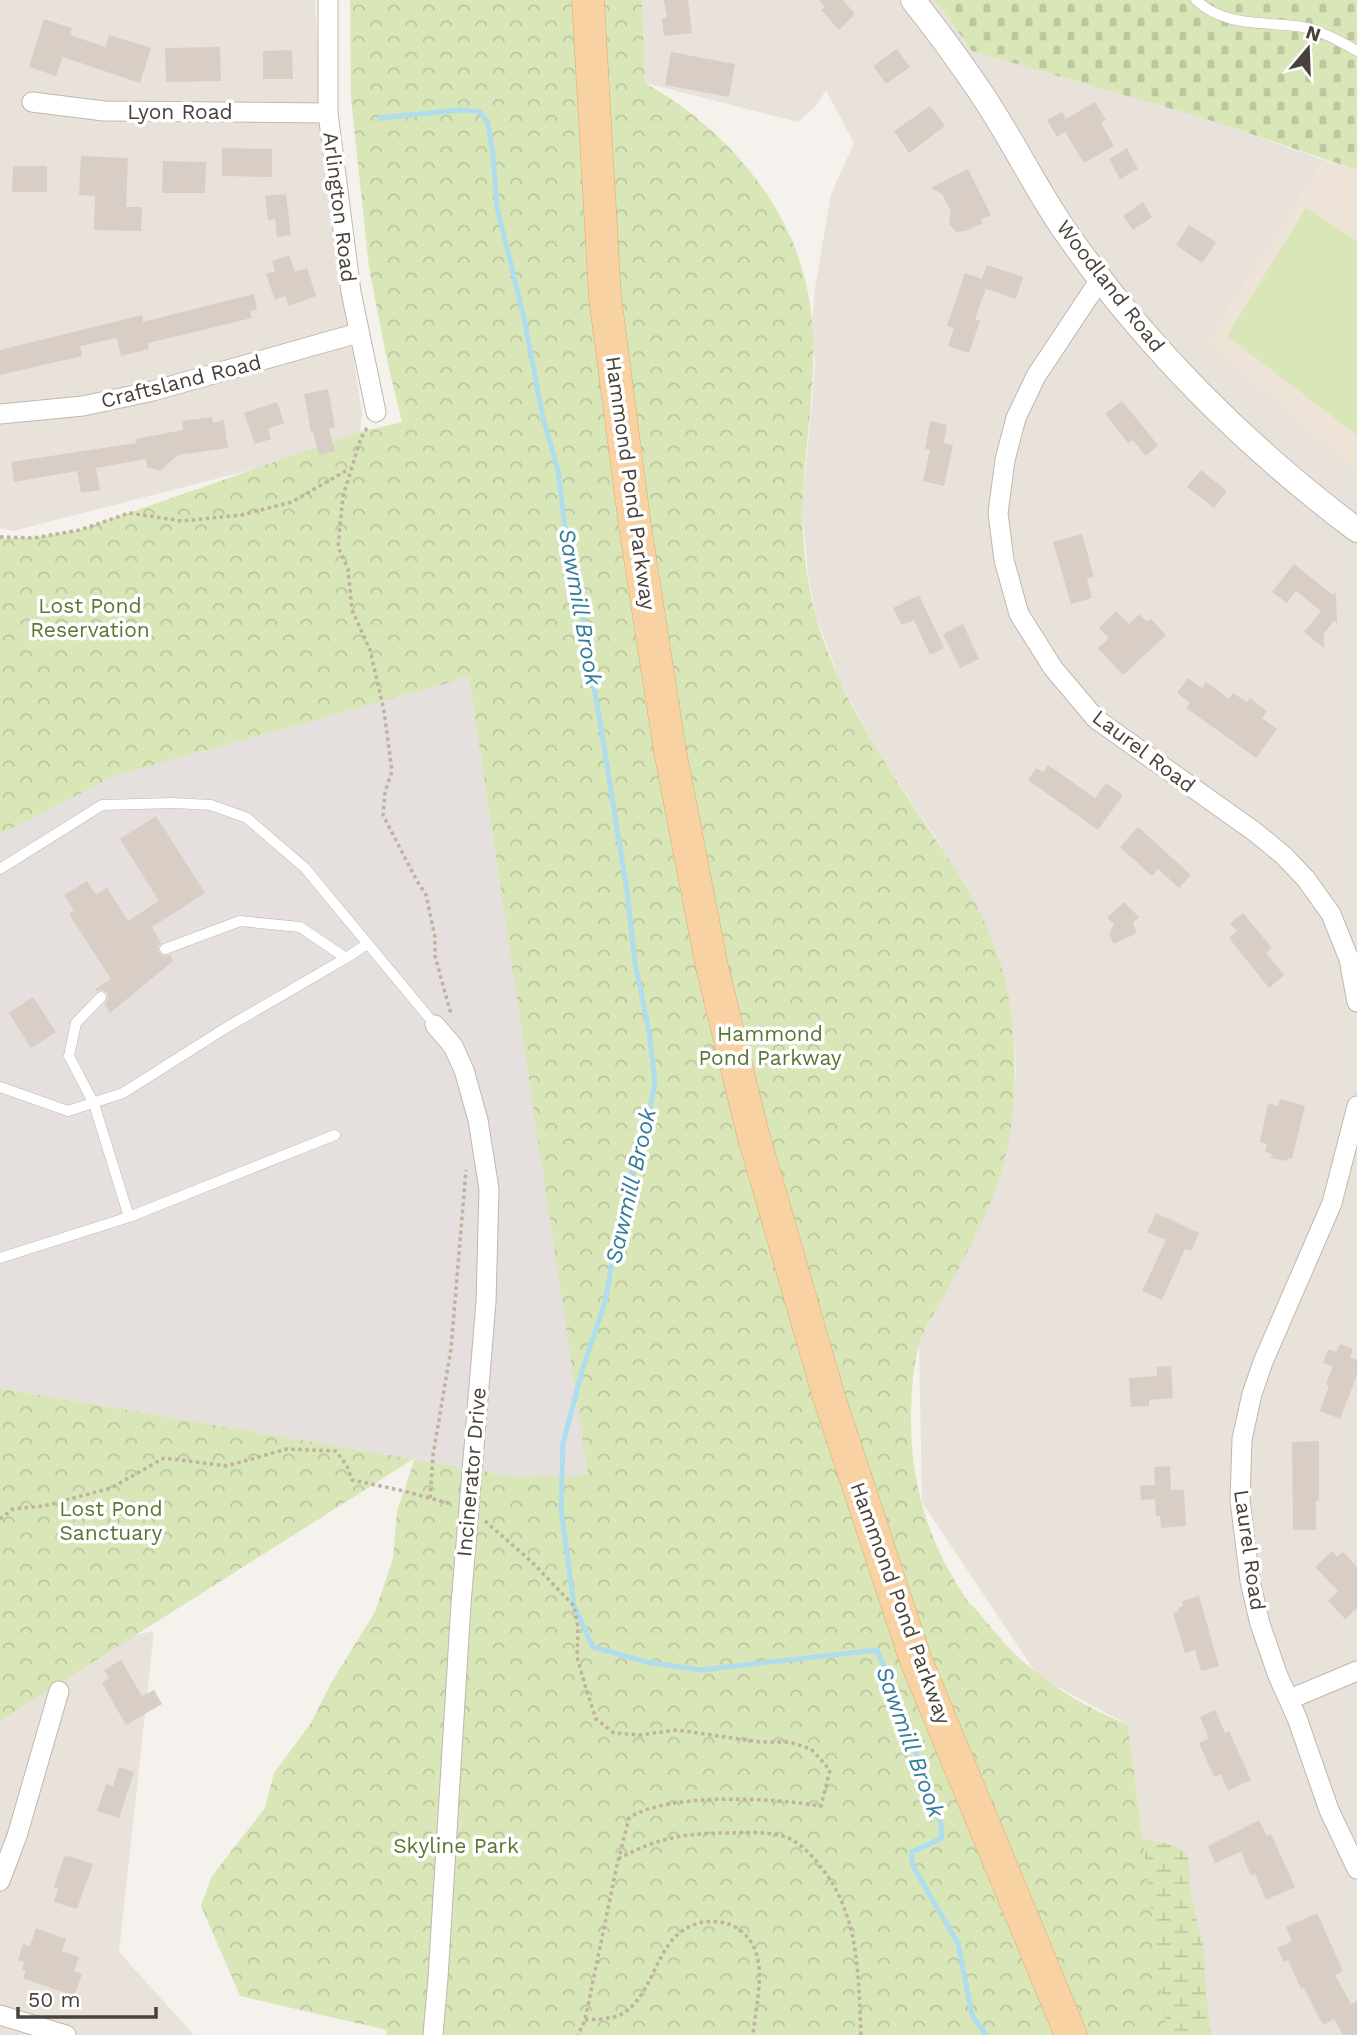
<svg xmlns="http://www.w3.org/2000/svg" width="1357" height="2035" viewBox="0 0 1357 2035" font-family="'Work Sans',sans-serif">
	<defs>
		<pattern id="wetland-marsh" width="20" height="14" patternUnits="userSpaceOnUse" patternTransform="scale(1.75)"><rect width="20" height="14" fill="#d9e6b8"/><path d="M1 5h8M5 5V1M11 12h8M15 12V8" fill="none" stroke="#bcc69f"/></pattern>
		<pattern id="cemetery-stones" width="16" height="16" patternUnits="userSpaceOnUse" patternTransform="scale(1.75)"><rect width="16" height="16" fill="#d9e6b8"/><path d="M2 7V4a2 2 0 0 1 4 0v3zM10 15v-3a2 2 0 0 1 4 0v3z" fill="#bcc69f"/></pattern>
		<pattern id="park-crowns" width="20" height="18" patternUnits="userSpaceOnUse" patternTransform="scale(1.75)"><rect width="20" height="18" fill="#d9e6b8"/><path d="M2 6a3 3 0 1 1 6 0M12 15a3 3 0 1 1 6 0" fill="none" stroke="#bcc69f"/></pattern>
	</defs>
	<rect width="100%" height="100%" fill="#f5f1ec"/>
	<!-- residential -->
	<g fill="#e9e2db">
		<polygon points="0,0 315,0 324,167 362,413 359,442 13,531 0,528"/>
		<polygon points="642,0 935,0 972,51 1203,118 1324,160 1207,342 1357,471 1357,2035 1167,2035 1128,1725 1038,1676 922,1502 919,1343 984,1216 1004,1161 1012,1118 1016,1072 1015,1047 1009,999 940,844 875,747 840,681 816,615 808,575 802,506 813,393 815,362 811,334 815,288 831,194 854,143 826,90 815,107 798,122 645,83"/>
		<polygon points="154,1631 119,1952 194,2035 0,2035 0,1664"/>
	</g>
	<!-- industrial -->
	<polygon fill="#e5e0dd" points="469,677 589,1476 518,1477 0,1388 0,834 115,776"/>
	<!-- education -->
	<polygon fill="#ede3d7" points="1324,160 1357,170 1357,471 1206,342"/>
	<!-- wetland -->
	<polygon fill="url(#wetland-marsh)" points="972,1605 1049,1696 1128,1743 1132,1756 1132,1784 1139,1838 1172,1845 1185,1852 1189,1861 1190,1892 1204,1950 1205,1984 1211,2035 1104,2035 956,1607"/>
	<!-- cemetery -->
	<polygon fill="url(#cemetery-stones)" points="935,0 1357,0 1357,170 1203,118 972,51"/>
	<!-- park -->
	<path fill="url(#park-crowns)" d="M 350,0 L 642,0 L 645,83 C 707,118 762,172 791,238 C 830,328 807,406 803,498 C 801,538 806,581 817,619 C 836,686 873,745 911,802 C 959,875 1003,931 1012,1021 C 1018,1076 1015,1137 996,1189 C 985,1218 970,1246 956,1274 C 945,1297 924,1325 918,1349 C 912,1373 911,1399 911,1424 C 912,1563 1002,1674 1128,1725 L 1167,2035 L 386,2035 L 387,2030 L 240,1996 L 201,1906 L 212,1876 L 265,1808 L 274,1773 L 311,1723 L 331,1683 L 375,1612 L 393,1558 L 397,1511 L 415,1458 L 0,1721 L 0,1388 L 518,1477 L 588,1475 L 469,677 L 115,776 L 0,834 L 0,539 L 39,537 L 80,530 L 360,432 L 402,422 L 386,356 L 369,267 L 351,99 Z"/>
	<!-- pitch -->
	<polygon fill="#d9e6b8" points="1306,208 1357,241 1357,435 1227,336"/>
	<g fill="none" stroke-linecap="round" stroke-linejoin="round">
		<!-- stream -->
		<polyline stroke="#aedded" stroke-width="5" points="379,118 461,110 480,112 488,123 493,155 497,207 524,318 543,418 558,470 569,560 583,621 602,734 627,891 635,963 649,1031 655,1083 645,1133 625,1191 605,1302 583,1368 563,1443 561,1508 574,1606 593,1647 646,1662 701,1670 877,1650 905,1720 941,1825 942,1838 912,1852 912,1865 958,1943 972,2015 986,2035"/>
	</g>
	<!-- building -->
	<g fill="#d9cec5">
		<polygon points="664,0 688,0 692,33 664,36 662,18 667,18"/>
		<polygon points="819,0 843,0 855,14 839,30 821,10 825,7"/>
		<polygon points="44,19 72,28 70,35 105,47 109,35 151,48 140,83 63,57 56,76 29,67"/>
		<polygon points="220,47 221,81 166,82 165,48"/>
		<polygon points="897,49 910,67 886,84 873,66"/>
		<polygon points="292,50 293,79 263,79 263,51"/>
		<polygon points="671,52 735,64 729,97 665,85"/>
		<polygon points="1095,102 1106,120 1101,123 1114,146 1084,163 1065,132 1057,137 1047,120 1062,112 1066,119"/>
		<polygon points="930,106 945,126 909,153 894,131"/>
		<polygon points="222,148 272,149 272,177 222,176"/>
		<polygon points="1127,148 1138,169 1120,179 1109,159"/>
		<polygon points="81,156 128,158 126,207 142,207 141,231 94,230 95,196 79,195"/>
		<polygon points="163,161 206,162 205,193 162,193"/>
		<polygon points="13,166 47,166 47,192 12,192"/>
		<polygon points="968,169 991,215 981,220 983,223 966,231 956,232 949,224 951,211 942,194 931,188"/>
		<polygon points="286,194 291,235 277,237 275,219 268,220 265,196"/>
		<polygon points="1143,202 1152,217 1133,230 1123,216"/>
		<polygon points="1189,225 1216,242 1202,263 1176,245"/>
		<polygon points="289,255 295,272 307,268 316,296 289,306 285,296 275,300 266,274 275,271 272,261"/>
		<polygon points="987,265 1023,277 1016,299 986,289 975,319 980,321 969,353 948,346 954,328 947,326 965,273 982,279"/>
		<polygon points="254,294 257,309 250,311 252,318 148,343 149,349 121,356 117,338 80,346 82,356 0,375 0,350 142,315 143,322"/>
		<polygon points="328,389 335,427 329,429 335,451 319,455 313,432 311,432 304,394"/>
		<polygon points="1122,401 1158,445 1146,456 1133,440 1128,443 1105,414"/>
		<polygon points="277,402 284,423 268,429 271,439 255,444 244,413"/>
		<polygon points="212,417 213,423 224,420 228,448 178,455 160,471 147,467 146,459 96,468 100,490 81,493 77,471 14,482 11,462 136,443 135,439 183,430 182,421"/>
		<polygon points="930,421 947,425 944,443 953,445 944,486 923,481 930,450 925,449"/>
		<polygon points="1201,470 1227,491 1214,508 1187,487"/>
		<polygon points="1082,534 1094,577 1087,579 1092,598 1071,604 1053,542"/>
		<polygon points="1294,564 1333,595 1336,592 1337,623 1334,621 1324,633 1324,648 1304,632 1321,611 1296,591 1287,603 1272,592"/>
		<polygon points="919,595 944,648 930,655 914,620 902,625 893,608"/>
		<polygon points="1116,611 1129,624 1139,614 1147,622 1151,619 1166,635 1123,675 1098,648 1109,638 1099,628"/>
		<polygon points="963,624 979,659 960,668 943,634"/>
		<polygon points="1188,678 1202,688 1206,682 1229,699 1233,693 1247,702 1250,698 1267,711 1262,718 1277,729 1256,758 1186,708 1190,703 1177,693"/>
		<polygon points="1048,765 1095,798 1106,783 1123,795 1098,830 1028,780 1036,768 1043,772"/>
		<polygon points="156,816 205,893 152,927 161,943 158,947 158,952 163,956 170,955 173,961 110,1013 105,1004 108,998 107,992 102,990 96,991 95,989 111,979 69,914 74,910 64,895 87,881 96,895 107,888 128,921 159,901 120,839"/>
		<polygon points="1138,827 1191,875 1179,888 1158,869 1152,876 1120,847"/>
		<polygon points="1124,902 1139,917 1133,923 1137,933 1114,944 1109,935 1114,924 1107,918"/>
		<polygon points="1243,913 1272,948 1266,953 1284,975 1269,988 1229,938 1237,931 1230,923"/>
		<polygon points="33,997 56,1032 31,1048 9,1013"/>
		<polygon points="1280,1099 1305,1106 1292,1159 1288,1158 1287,1161 1271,1158 1272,1154 1265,1152 1267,1144 1260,1142 1268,1103 1278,1106"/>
		<polygon points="1156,1213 1199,1233 1191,1251 1185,1249 1162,1300 1142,1291 1166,1240 1147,1232"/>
		<polygon points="1340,1344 1353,1349 1350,1357 1357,1360 1357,1375 1340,1419 1320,1411 1329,1386 1326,1384 1333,1366 1323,1363 1328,1349 1336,1352"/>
		<polygon points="1171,1366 1173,1398 1149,1400 1149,1406 1131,1407 1129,1378 1157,1376 1157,1367"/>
		<polygon points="1319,1441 1319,1501 1316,1501 1316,1530 1293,1530 1292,1442"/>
		<polygon points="1170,1466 1171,1490 1184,1490 1186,1526 1161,1528 1160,1516 1156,1516 1155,1499 1141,1500 1140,1486 1155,1485 1154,1467"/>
		<polygon points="1332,1551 1337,1557 1343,1552 1357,1567 1357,1608 1345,1619 1328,1601 1338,1591 1315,1567"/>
		<polygon points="1199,1596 1219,1666 1201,1671 1195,1650 1185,1653 1173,1613 1179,1611 1178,1608 1183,1606 1182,1601"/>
		<polygon points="121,1660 142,1696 154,1690 162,1704 126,1725 102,1683 109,1678 104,1670"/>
		<polygon points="1215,1710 1225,1733 1229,1731 1251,1780 1228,1791 1221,1774 1214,1777 1199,1743 1209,1738 1200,1717"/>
		<polygon points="119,1767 134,1772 119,1818 97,1811 106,1784 113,1786"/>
		<polygon points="1259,1820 1267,1836 1271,1834 1295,1887 1266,1900 1255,1874 1251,1876 1241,1852 1215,1863 1208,1846"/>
		<polygon points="65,1855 93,1864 77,1909 54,1902 58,1888 54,1887"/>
		<polygon points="1317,1913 1343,1971 1335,1975 1351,2004 1357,2001 1357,2035 1343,2035 1334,2019 1323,2025 1304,1988 1301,1989 1288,1960 1284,1962 1277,1948 1292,1941 1286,1927"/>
		<polygon points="36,1928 66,1939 62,1951 79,1957 74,1971 82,1974 74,1996 23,1978 26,1971 22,1970 24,1962 18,1960 23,1944 30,1946"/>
	</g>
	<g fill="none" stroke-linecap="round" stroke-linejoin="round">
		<!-- service casing -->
		<g stroke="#c0b7af" stroke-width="11">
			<g id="service">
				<path d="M 1196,0 C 1223,26 1261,22 1296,26 C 1318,29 1338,40 1357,51"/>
				<polyline points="0,869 102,805 173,803 211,805 247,818 305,868 435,1025"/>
				<polyline points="165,949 240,921 300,927 346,958"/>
				<polyline points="101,997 76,1023 69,1056 94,1104 129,1217 335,1135"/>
				<polyline points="0,1087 68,1111 123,1093 224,1029 346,958 367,944"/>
				<polyline points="0,1258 129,1217"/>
			</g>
		</g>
		<!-- minor casing -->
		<g stroke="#c0b7af" stroke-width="21">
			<g id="minor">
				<polyline points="328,0 328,113 351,292 376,412"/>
				<polyline points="32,102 104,111 328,113"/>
				<polyline points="1101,278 1036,376 1016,418 1005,460 998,513 1004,560 1019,614 1053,668 1096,719 1255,832 1283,855 1306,879 1331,914 1349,959 1357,1002"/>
				<polyline points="0,414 83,406 153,391 358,333"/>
				<polyline points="1357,1106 1332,1203 1263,1362 1252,1394 1242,1439 1240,1500 1250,1581 1260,1624 1278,1676 1297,1718 1329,1810 1357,1869"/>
				<polyline points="1290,1699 1357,1671"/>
				<polyline points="0,1881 17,1836 59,1691"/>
				<polyline points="0,2015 66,2035"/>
				<polyline points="433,2035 438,1978 461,1604 486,1302 489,1189 478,1120 464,1070 453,1046 435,1025"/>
			</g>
		</g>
		<!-- tertiary casing -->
		<g stroke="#c0b7af" stroke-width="26">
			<path id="tertiary" d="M 913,0 C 936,29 958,59 979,90 C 1010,135 1034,186 1065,231 C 1144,345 1246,447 1357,530"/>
		</g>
		<!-- primary casing -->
		<g stroke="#ddac72" stroke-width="33">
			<polyline id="primary" points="588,0 605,297 635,526 670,751 712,967 753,1134 829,1397 915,1658 1071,2035"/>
		</g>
		<!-- path -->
		<g stroke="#c1b1a1" stroke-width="3.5" stroke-dasharray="3.5 3.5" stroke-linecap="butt">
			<polyline points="367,428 361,438 343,496 338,547 348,569 352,610 370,650 384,711 392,771 385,792 383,815 417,881 426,895 435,937 435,956 451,1014"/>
			<polyline points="0,537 34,538 80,530 129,513 182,521 241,515 292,502 349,469"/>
			<polyline points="430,1498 433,1455 451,1349 466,1170"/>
			<polyline points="0,1519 13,1509 44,1506 111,1488 164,1458 227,1466 287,1449 336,1451 347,1466 352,1480 404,1491 451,1504"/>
			<path d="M 485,1521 L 532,1562 L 574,1606 L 578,1628 L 577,1657 L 587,1692 L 596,1719 L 614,1733 L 640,1735 L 677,1730 L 760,1742 L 789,1742 L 811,1749 L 830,1770 L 821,1806 C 776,1798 667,1792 629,1818 L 617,1865 L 585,2020 L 578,2035"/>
			<path d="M 618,1859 C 659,1837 686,1833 731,1833 C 747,1832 764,1832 779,1835 C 797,1839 810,1853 821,1867 C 860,1916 858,1975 861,2035"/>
			<path d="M 585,2020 C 596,2019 613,2019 622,2014 C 658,1992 654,1935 699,1923 C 710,1920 724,1921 735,1927 C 773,1949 756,1999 753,2035"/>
		</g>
		<!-- service -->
		<use href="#service" stroke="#fff" stroke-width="10"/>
		<!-- minor -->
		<use href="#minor" stroke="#fff" stroke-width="19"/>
		<!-- tertiary -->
		<use href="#tertiary" stroke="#fff" stroke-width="24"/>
		<!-- primary -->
		<use href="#primary" stroke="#f8d2a2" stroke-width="32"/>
	</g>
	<g text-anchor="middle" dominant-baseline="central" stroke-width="7" stroke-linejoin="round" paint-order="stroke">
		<!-- street labels -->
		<g font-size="21" fill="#49413a" stroke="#fff">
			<text x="180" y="111">Lyon Road</text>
			<text transform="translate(340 207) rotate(83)">Arlington Road</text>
			<text transform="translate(1111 286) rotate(52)">Woodland Road</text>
			<text transform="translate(181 381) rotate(-14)">Craftsland Road</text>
			<text transform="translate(631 483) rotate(82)">Hammond Pond Parkway</text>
			<text transform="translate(1144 751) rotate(37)">Laurel Road</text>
			<text transform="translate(471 1472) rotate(-85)">Incinerator Drive</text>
			<text transform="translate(1250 1550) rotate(82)">Laurel Road</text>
			<text transform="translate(901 1603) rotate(70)">Hammond Pond Parkway</text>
		</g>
		<!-- park labels -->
		<g font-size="21" fill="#577830" stroke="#fff">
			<text x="90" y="605">Lost Pond<tspan x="90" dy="24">Reservation</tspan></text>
			<text x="770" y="1033">Hammond<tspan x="770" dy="24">Pond Parkway</tspan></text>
			<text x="111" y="1508">Lost Pond<tspan x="111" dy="24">Sanctuary</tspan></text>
			<text x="456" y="1845">Skyline Park</text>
		</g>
		<!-- water labels -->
		<g font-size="23" font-style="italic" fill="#337d98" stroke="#fff">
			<text transform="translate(580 607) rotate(80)">Sawmill Brook</text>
			<text transform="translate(631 1186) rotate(-77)">Sawmill Brook</text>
			<text transform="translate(910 1742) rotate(70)">Sawmill Brook</text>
		</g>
	</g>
	<!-- north arrow -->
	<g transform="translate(1308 49) rotate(19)" stroke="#ffffff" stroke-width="5" paint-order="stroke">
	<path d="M0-5L12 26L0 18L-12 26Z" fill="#49413a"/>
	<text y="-10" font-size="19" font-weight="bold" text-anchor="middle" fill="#49413a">N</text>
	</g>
	<!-- scale -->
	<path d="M18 2007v10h138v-10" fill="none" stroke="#49413a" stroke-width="3.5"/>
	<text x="28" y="2007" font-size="21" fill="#49413a" stroke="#ffffff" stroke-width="5" paint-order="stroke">50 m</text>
</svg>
